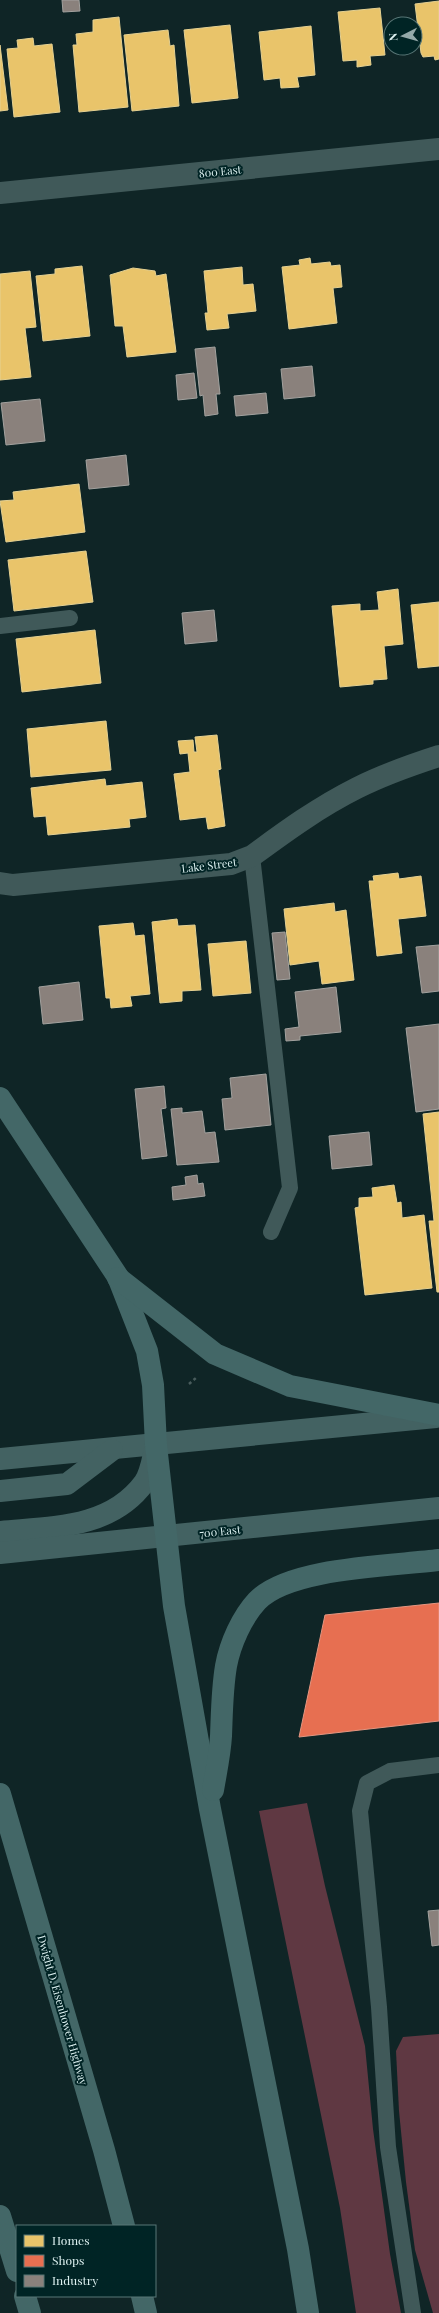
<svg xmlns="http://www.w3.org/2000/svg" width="439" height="2313" viewBox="0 0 439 2313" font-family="'Playfair Display',serif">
	<rect width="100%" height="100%" fill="#0f2526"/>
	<!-- green -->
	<g fill="#5f3842">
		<polygon points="307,1803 325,1886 365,2046 373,2129 390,2254 401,2313 356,2313 340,2208 259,1811"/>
		<polygon points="439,2034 439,2313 433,2313 415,2250 406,2182 399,2111 396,2051 403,2037"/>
	</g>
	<!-- homes -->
	<g fill="#e9c46a" stroke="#e5d192">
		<polygon points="439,1 439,59 435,60 434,56 423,57 421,53 415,4"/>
		<polygon points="380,8 385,55 370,56 371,65 357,67 357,60 343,61 338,12"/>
		<polygon points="119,17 128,107 79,112 73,45 77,45 76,34 93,32 93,20"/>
		<polygon points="230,25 238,98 192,103 184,30"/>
		<polygon points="311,26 315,75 297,77 299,87 281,88 280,78 264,80 259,32"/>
		<polygon points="168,30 170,46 174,45 179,106 132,111 124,35"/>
		<polygon points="33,38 34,46 52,44 60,112 14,117 7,49 18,48 17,40"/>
		<polygon points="0,45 8,110 0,111"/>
		<polygon points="310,258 311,264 330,262 331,266 340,265 342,287 333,288 337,323 289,329 282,267 300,265 299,260"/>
		<polygon points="82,266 90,336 43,341 36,276 55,274 55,269"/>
		<polygon points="242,267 243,285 253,284 256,311 227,314 229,328 207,330 205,313 208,313 204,271"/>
		<polygon points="133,268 155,271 156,276 166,274 176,352 127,357 123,326 115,326 110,275"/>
		<polygon points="30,271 36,327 25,328 31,377 0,380 0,274"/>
		<polygon points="79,484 85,532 6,542 0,501 14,500 13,492"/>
		<polygon points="86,551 93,602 14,611 8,560"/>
		<polygon points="398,589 403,644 384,646 387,679 373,680 373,684 340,687 332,606 360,604 360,611 379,610 377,592"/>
		<polygon points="439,602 439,666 418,668 411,605"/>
		<polygon points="95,630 101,683 22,692 16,639"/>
		<polygon points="106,721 111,770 31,777 27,729"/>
		<polygon points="217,735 221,769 218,770 225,826 208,829 206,817 180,820 174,774 190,772 188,753 180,754 178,741 193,740 194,752 197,752 195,737"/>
		<polygon points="105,779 106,786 142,782 146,817 129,819 130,827 48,835 46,816 34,817 31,788"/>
		<polygon points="398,873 399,879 421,876 426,916 398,919 402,953 377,956 369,881 374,881 373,876"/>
		<polygon points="334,903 335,912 346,910 354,980 322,984 319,961 290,965 284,909"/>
		<polygon points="177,919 178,926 195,925 201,990 182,991 182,1001 160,1003 152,922"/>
		<polygon points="133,923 135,936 144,935 150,994 130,996 132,1006 111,1008 110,998 106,998 99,926"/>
		<polygon points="246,941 251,993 213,996 208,944"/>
		<polygon points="439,1112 439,1292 437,1292 429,1221 434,1221 423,1114"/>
		<polygon points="394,1185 397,1203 401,1202 402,1218 424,1215 432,1288 365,1295 355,1208 359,1207 359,1198 373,1197 372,1188"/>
	</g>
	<!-- shops -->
	<polygon fill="#e76f51" stroke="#e49681" points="439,1603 439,1721 299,1737 325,1615"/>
	<!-- industry -->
	<g fill="#8a817c" stroke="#a3a29f">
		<polygon points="62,0 79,0 80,11 63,12"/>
		<polygon points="215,347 220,394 216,394 218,414 205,416 203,395 200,396 195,349"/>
		<polygon points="312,366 315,396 284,399 281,369"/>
		<polygon points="194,373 197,398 178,400 176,375"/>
		<polygon points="266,393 268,413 236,416 234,396"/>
		<polygon points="40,399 45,441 6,445 1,403"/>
		<polygon points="126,455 129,485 89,489 86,460"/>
		<polygon points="214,610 217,641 185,644 182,613"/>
		<polygon points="285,932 290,979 277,980 272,933"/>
		<polygon points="439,945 439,991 422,993 416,947"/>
		<polygon points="79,982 83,1020 43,1024 39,987"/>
		<polygon points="336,987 341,1032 300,1036 300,1040 286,1041 285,1029 299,1027 295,992"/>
		<polygon points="439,1024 439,1109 416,1112 406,1028"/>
		<polygon points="266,1074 271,1125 225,1130 222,1099 232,1098 230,1078"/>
		<polygon points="164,1086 166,1108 161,1109 167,1156 142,1159 135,1089"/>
		<polygon points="182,1108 182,1113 202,1111 205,1133 215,1132 219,1162 177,1165 171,1109"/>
		<polygon points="369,1132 372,1165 332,1169 329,1136"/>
		<polygon points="197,1175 198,1184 203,1183 205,1196 173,1200 172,1187 186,1185 185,1177"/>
		<polygon points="439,1910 439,1945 432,1946 428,1911"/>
	</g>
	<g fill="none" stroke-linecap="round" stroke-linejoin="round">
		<!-- path -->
		<polyline stroke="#495c5c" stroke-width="2.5" stroke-dasharray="3 3" stroke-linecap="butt" points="189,1384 197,1377"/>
		<!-- service -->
		<g stroke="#405959" stroke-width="16">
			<polyline points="0,626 70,618"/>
			<polyline points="252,856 290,1188 271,1232"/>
			<polyline points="413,2313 388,2147 379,2007 360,1811 367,1783 390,1771 439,1765"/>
		</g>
		<!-- minor -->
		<g stroke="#405959" stroke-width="22">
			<polyline points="0,193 439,149"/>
			<path d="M 0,883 L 13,885 L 231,864 L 252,856 C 286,831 319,807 357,788 C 383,775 411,765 439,756"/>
		</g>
		<!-- primary -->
		<g stroke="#436262" stroke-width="22">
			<polyline points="0,1459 436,1417"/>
			<polyline points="0,1491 67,1484 112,1450"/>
			<path d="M 0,1532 C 51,1527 110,1529 144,1483 C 151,1474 153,1457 156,1445"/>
			<polyline points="0,1553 439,1508"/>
		</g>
		<!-- motorway -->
		<g stroke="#436767" stroke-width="22">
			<polyline points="0,1098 118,1277 147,1351 153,1385 156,1445 174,1606 210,1809 298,2249 308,2313"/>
			<polyline points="118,1278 215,1354 290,1386 439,1415"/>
			<path d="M 213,1790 C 216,1772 220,1754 221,1736 C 222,1712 222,1690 226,1666 C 230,1644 242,1617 257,1601 C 289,1567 393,1566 439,1560"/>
			<polyline points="0,1794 104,2150 124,2226"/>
			<polyline points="0,2216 17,2271"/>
			<polyline points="25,2296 30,2313"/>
			<polyline points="142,2296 146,2313"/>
		</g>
	</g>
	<g text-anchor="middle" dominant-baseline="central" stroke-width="4" stroke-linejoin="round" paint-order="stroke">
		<!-- street labels -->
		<g font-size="11" fill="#dcf0f0" stroke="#002425">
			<text transform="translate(220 171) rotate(-6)">800 East</text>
			<text transform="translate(209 865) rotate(-7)">Lake Street</text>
			<text transform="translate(220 1531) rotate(-6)">700 East</text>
			<text transform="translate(63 2010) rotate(74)">Dwight D. Eisenhower Highway</text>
		</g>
	</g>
	<!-- legend -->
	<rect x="16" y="2225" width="140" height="72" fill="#002425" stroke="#587676"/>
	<rect x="24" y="2235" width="20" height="12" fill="#e9c46a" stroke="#587676"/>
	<text x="52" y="2245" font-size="12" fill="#dcf0f0">Homes</text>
	<rect x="24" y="2255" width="20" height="12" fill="#e76f51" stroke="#587676"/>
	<text x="52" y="2265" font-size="12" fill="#dcf0f0">Shops</text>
	<rect x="24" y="2275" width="20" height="12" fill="#8a817c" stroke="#587676"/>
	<text x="52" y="2285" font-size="12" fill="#dcf0f0">Industry</text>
	<!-- north arrow -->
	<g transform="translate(403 36) rotate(264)"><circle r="19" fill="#002425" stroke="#587676"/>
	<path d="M0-3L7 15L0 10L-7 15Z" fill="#94a9a9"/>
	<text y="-6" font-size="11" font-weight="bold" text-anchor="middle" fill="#dcf0f0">N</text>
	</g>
</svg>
